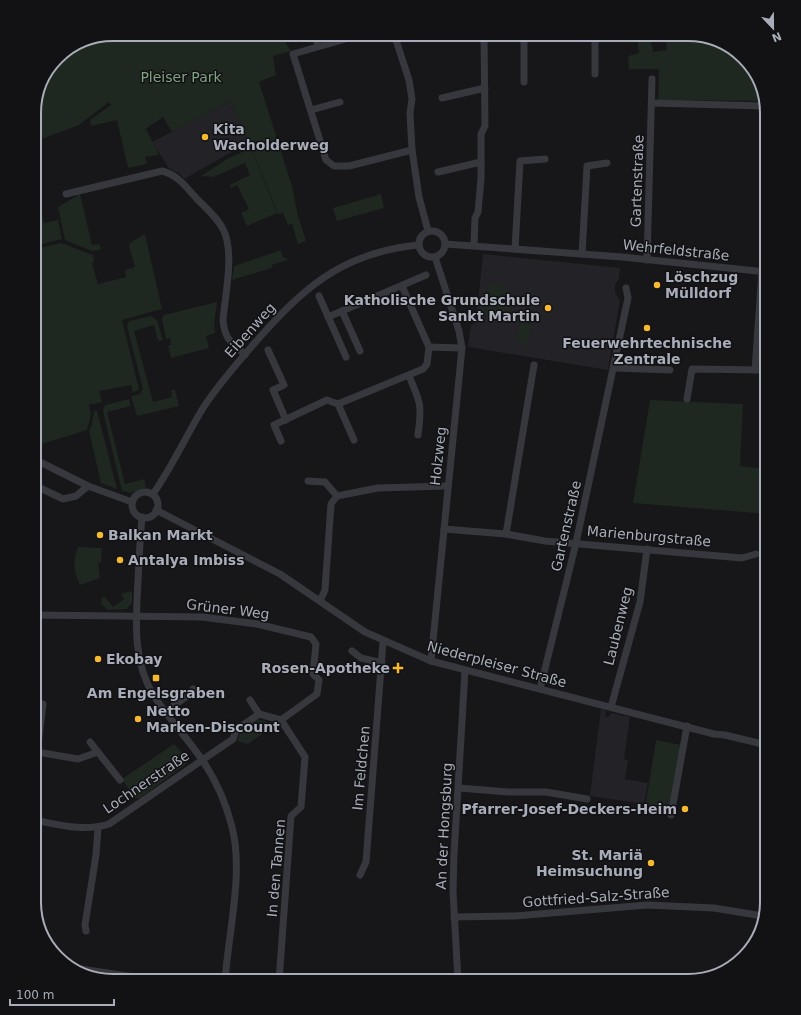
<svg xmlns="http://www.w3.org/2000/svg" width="801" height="1015" viewBox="0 0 801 1015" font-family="'DejaVu Sans',sans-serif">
	<rect width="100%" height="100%" fill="#171619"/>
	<!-- built -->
	<g fill="#232226">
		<polygon points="232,101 251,145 230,153 184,179 180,174 169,168 152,142"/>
		<polygon points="483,254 620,268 619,278 615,285 615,293 620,300 608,370 468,347 471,325 476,322"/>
		<polygon points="601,709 606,711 605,717 609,717 611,713 630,717 624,759 628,760 625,779 648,783 644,804 590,796"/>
	</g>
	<!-- green -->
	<g fill="#1e2720">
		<polygon points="113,34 280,34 291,51 273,56 276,75 259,82 292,186 298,216 306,241 298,244 292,224 288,225 283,213 278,214 232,101 172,132 163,117 141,132 146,129 159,155 145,157 147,164 128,168 117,120 91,126 90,120 111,105 109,102 79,125 34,142 34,108 42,78 61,54 83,40"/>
		<path d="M 665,34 C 700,34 730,38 753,69 C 759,76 761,91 763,101 L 658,100 L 659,69 L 629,69 L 628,56 L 639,53 L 637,38 L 650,36 L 653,52 L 667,50 Z"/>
		<polygon points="251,148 277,213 247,226 241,213 249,209 237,185 231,188 230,185 250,175 245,163 214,177 201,176 227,159"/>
		<polygon points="80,194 92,245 99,244 101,250 92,251 65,240 58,207"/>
		<polygon points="381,194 384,208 337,221 333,208"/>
		<polygon points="40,207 44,223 58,220 62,239 34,246 34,209"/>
		<polygon points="145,234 162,309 122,320 139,389 133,393 131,385 99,391 102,402 89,405 91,414 87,430 39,445 38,451 34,449 34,249 61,243 93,255 94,262 92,263 98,284 126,277 125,270 135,267 129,246 131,242"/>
		<polygon points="281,250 283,258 287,258 288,260 272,265 272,268 232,280 234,266"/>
		<polygon points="487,284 506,286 504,302 511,304 508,320 484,315"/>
		<polygon points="217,302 214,326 215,333 206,336 209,348 171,358 168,346 171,345 170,338 166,339 162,319 164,315"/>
		<polygon points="151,316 157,320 163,340 158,341 154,325 134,331 153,402 172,397 171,390 175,390 179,406 137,416 131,396 140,394 143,389 127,326 129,321"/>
		<polygon points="520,322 532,324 528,344 516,341"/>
		<polygon points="129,399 131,406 107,412 125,484 144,479 146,487 131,493 122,491 103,411 105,405"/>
		<polygon points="650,400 743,404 740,466 767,469 767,514 633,503"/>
		<polygon points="94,411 97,411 117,489 101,483 89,431 92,424"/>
		<path d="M 78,547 L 102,548 L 101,563 L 98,563 L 100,578 L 80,585 C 74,572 72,561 78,547 Z"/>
		<polygon points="130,591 132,592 132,603 127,609 108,610 101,604 102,597 105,597 113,607 124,599 121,594"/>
		<polygon points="257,719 276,724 248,744 237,741 240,732"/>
		<polygon points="656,740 681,745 669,811 645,808"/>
		<polygon points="174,744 186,757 186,764 140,798 135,798 122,779"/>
	</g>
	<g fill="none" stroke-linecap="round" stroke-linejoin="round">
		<!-- minor -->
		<g stroke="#37383e" stroke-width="7">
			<polyline points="315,34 318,46"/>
			<polyline points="363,34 293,54 326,160 334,166 349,166 412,150"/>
			<polyline points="394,34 409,80 412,99 410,113 412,150 419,197 428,231"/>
			<polyline points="524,34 524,82"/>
			<polyline points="595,74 595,34"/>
			<polyline points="442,98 485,88"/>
			<polyline points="652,103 765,106"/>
			<polyline points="311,110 340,102"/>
			<polyline points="438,172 481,162"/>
			<path d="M 66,194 L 162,171 C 178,175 186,187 197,199 C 206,208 217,217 223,229 C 235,252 225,295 223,320 C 225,341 231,341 245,355"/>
			<circle cx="432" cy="244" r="13"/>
			<polyline points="445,244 622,257 767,272"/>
			<polyline points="474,245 475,218 478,212 481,179 481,134 485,126 484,34"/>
			<polyline points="515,249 520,161 545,159"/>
			<polyline points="582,254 587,166 607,163"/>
			<polyline points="647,260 652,79"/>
			<polyline points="402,286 429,347"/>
			<polyline points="319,296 346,357"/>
			<polyline points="342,311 360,351"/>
			<polyline points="328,317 426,275"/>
			<polyline points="268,350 284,385 273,390 286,420"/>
			<polyline points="614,368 670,370"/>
			<polyline points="755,370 762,271"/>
			<path d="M 409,376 C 421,404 422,405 418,435"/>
			<polyline points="687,399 692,369 767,370"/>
			<polyline points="338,404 354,440"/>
			<polyline points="281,441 274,425 327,400 338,404 423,369 427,364 429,347 462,348"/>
			<polyline points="34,459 88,486 132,502"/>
			<polyline points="308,481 325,482 337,496 378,488 447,486"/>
			<polyline points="34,485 63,499 76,496 88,486"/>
			<circle cx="145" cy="505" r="13"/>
			<path d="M 153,494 C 172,467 186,436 203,408 C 217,386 235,366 252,346 C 302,289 340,253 418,245"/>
			<polyline points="156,510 280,574 365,632 431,661 714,734 725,735 767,745"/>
			<path d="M 142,517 C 140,538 139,560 138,581 C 136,620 132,661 154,696 C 169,719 188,739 203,761 C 217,782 226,803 232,827 C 244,872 228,935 225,981"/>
			<polyline points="444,529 506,534 545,541 742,558 756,554"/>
			<polyline points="506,534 534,365"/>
			<polyline points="320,601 325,590 331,504 337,496"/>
			<polyline points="352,651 361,658 382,663"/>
			<polyline points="431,661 462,348 459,331 435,257"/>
			<polyline points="540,689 576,543 628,298 626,288"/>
			<polyline points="250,700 259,714"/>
			<polyline points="34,703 43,704 37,752 78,759 98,752"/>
			<polyline points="611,707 640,602 647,549"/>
			<polyline points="166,711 189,695 193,689"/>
			<polyline points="90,742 120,780"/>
			<polyline points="459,788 508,792 546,792 587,799"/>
			<polyline points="671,815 687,726"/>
			<path d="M 34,820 C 60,825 84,832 109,824 L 233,739 L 236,730 L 259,714 L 281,720 L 317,694 L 319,680 L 313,674 L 316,644 L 311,637 L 257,624 L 202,617 L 34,615"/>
			<polyline points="360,875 366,862 383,642"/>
			<polyline points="454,917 515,916 647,905 714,908 763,916"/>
			<polyline points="86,931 85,925 96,855 98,828"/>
			<polyline points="279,981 291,816 301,807 305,757 281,720"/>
			<polyline points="458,981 453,891 454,854 465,671"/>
		</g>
		<!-- tertiary -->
		<polyline stroke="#37383e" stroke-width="8" points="70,968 158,981"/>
	</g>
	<!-- markers -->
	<g fill="#f5b932" stroke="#121114" stroke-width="1.5">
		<circle cx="205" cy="137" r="4"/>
		<circle cx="657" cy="285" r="4"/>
		<circle cx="548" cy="308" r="4"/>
		<circle cx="647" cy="328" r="4"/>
		<circle cx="100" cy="535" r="4"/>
		<circle cx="120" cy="560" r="4"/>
		<circle cx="98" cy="659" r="4"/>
		<path d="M396 662h4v4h4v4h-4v4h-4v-4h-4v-4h4z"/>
		<rect x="152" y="674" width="8" height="8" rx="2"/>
		<circle cx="138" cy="719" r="4"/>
		<circle cx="685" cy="809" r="4"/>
		<circle cx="651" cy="863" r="4"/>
	</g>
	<g text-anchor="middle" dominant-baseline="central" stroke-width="3" stroke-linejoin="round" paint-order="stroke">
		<!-- park labels -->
		<g font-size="14" fill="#7fa482" stroke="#121114">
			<text x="181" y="77">Pleiser Park</text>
		</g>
		<!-- poi labels -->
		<g font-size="14" font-weight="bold" fill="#a8adb9" stroke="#121114" text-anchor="start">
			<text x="213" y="129">Kita<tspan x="213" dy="16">Wacholderweg</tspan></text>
			<text x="665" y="277">Löschzug<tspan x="665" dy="16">Mülldorf</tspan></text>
			<text x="540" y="300" text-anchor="end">Katholische Grundschule<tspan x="540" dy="16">Sankt Martin</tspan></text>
			<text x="647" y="343" text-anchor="middle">Feuerwehrtechnische<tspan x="647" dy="16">Zentrale</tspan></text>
			<text x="108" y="535">Balkan Markt</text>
			<text x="128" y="560">Antalya Imbiss</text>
			<text x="106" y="659">Ekobay</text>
			<text x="390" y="668" text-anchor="end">Rosen-Apotheke</text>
			<text x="156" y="693" text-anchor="middle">Am Engelsgraben</text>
			<text x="146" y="711">Netto<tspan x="146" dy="16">Marken-Discount</tspan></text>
			<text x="677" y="809" text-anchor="end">Pfarrer-Josef-Deckers-Heim</text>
			<text x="643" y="855" text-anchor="end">St. Mariä<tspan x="643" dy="16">Heimsuchung</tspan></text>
		</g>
		<!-- street labels -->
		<g font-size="14" fill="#a8adb9" stroke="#121114">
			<text transform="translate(637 181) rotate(-88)">Gartenstraße</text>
			<text transform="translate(676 250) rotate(6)">Wehrfeldstraße</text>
			<text transform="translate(250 330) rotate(-48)">Eibenweg</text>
			<text transform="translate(438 456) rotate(-84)">Holzweg</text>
			<text transform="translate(566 526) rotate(-77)">Gartenstraße</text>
			<text transform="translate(649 536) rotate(5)">Marienburgstraße</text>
			<text transform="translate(228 609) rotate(7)">Grüner Weg</text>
			<text transform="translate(618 626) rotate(-76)">Laubenweg</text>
			<text transform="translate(497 664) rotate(15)">Niederpleiser Straße</text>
			<text transform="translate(361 768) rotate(-85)">Im Feldchen</text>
			<text transform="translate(146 782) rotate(-34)">Lochnerstraße</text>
			<text transform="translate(444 826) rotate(-87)">An der Hongsburg</text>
			<text transform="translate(276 868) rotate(-85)">In den Tannen</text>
			<text transform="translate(596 897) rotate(-4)">Gottfried-Salz-Straße</text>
		</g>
	</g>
	<!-- crop -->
	<path d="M0 0H801V1015H0ZM113 41H688A72 72 0 0 1 760 113V902A72 72 0 0 1 688 974H113A72 72 0 0 1 41 902V113A72 72 0 0 1 113 41Z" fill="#121114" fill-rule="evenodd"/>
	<path fill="none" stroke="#a8adb9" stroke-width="2" d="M113 41H688A72 72 0 0 1 760 113V902A72 72 0 0 1 688 974H113A72 72 0 0 1 41 902V113A72 72 0 0 1 113 41Z"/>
	<!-- north arrow -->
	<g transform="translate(773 28) rotate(158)" stroke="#121114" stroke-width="3" paint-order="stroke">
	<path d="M0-3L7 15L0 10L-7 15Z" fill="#a8adb9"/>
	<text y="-6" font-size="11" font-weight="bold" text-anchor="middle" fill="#a8adb9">N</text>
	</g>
	<!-- scale -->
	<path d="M10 999v6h104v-6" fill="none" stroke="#a8adb9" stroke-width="2"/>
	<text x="16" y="999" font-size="12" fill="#a8adb9" stroke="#121114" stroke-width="3" paint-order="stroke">100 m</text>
</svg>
